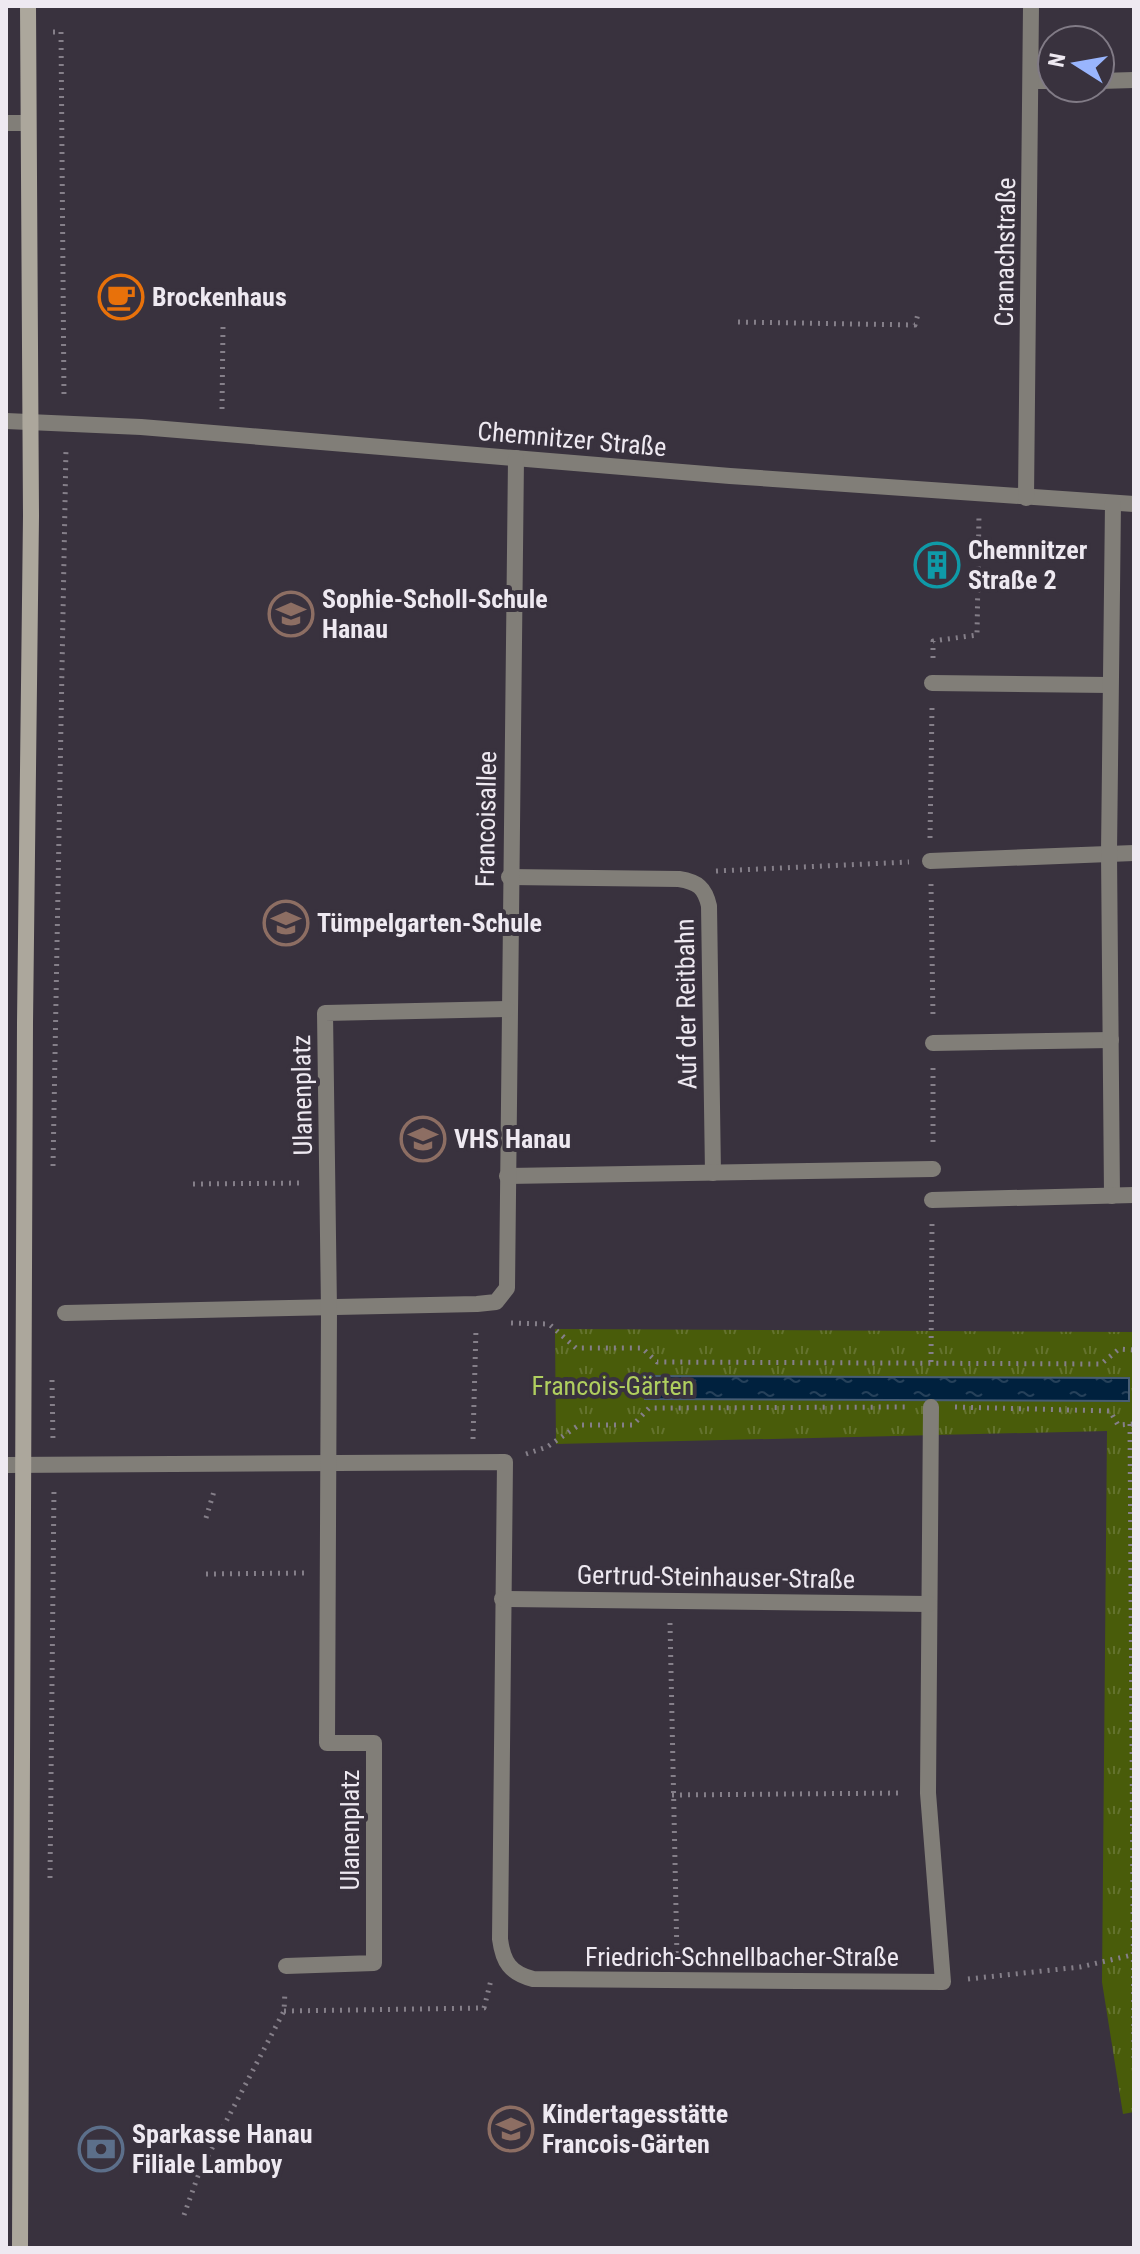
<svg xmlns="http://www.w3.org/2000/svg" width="1140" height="2254" viewBox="0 0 1140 2254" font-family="'Roboto Condensed',sans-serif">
	<defs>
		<pattern id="park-tufts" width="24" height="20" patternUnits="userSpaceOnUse" patternTransform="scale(2)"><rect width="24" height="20" fill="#495c0a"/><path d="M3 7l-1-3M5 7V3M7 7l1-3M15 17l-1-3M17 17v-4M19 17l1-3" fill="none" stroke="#64732e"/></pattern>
		<pattern id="water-ripples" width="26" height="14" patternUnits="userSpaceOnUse" patternTransform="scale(2)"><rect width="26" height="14" fill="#00213e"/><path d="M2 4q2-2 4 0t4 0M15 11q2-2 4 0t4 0" fill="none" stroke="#26415a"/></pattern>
	</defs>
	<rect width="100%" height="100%" fill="#39323e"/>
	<!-- park -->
	<polygon fill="url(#park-tufts)" points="555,1329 1134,1332 1134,2112 1123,2114 1102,1982 1107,1431 556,1444"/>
	<!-- water -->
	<polygon fill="url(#water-ripples)" stroke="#475d74" stroke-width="2" points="644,1376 1129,1378 1129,1401 645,1399"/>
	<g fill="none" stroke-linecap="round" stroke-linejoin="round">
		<!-- path -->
		<g stroke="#857f89" stroke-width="5" stroke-dasharray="2 6" stroke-linecap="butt">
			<polyline points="53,32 61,32 64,398"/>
			<polyline points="738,322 915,325 918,314"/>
			<polyline points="222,409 223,327"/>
			<polyline points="933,658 933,641 977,635 979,515"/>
			<polyline points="930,838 932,708"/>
			<polyline points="716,871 909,862"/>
			<polyline points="931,884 933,1018"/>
			<polyline points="933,1068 933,1146"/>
			<polyline points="53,1166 66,448"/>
			<polyline points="193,1184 304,1183"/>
			<polyline points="511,1323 549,1324 576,1348 642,1348 657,1362 1101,1364 1119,1349 1134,1350"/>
			<polyline points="931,1362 932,1224"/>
			<polyline points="52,1380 53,1442"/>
			<polyline points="955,1407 1110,1411 1118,1425 1134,1424"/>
			<polyline points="1130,1424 1134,2059"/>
			<polyline points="473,1439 476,1329"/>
			<polyline points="526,1454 547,1447 579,1425 633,1425 649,1408 909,1407"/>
			<polyline points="206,1518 215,1488"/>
			<polyline points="206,1574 305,1573"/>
			<polyline points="670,1623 677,1957"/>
			<polyline points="672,1795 903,1793"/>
			<polyline points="50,1878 54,1488"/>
			<polyline points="968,1979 1080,1967 1132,1955"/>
			<polyline points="284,2011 484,2008 491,1980"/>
			<polyline points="184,2215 199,2173 284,2011 285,1991"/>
		</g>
		<!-- minor -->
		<g stroke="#817e78" stroke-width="16">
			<polyline points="1031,81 1052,81"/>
			<polyline points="1100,81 1134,80"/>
			<polyline points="6,123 27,123"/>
			<polyline points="6,421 141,427 730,476 1134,504"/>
			<polyline points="1026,498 1031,6"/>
			<polyline points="932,683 1110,685"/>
			<polyline points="930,861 1134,853"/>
			<path d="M 509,877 L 679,879 C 698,882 705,888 709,906 L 713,1173"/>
			<polyline points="933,1043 1111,1040"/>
			<polyline points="507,1176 933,1169"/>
			<polyline points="1112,1196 1109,853 1113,503"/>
			<polyline points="932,1200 1134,1195"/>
			<polyline points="65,1313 477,1304 496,1302 507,1288 516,458"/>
			<path d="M 6,1465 L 505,1462 L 500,1939 C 503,1962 510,1973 533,1979 L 943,1982 L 928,1793 L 931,1407"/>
			<polyline points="502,1599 929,1604"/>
			<polyline points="286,1966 374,1963 374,1743 327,1743 329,1310 325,1013 507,1009"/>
		</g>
		<!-- secondary -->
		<polyline stroke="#aca79c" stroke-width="16" points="20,2248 25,1023 31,516 28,6"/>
	</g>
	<!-- icons -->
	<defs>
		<g id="cafe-ring" transform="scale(2.3)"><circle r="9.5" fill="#39323e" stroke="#e8710a" stroke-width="1.5"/><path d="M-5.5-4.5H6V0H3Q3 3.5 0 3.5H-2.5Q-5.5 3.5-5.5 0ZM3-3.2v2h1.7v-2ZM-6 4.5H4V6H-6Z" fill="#e8710a"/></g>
		<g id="building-ring" transform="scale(2.3)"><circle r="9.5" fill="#39323e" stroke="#0f9aa8" stroke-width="1.5"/><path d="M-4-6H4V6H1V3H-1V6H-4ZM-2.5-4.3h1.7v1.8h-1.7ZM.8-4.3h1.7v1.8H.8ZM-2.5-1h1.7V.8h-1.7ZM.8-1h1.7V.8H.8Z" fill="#0f9aa8"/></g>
		<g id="school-ring" transform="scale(2.3)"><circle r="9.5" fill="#39323e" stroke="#8d6e63" stroke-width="1.5"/><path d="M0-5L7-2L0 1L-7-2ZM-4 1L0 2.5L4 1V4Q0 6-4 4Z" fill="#8d6e63"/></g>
		<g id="bank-ring" transform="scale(2.3)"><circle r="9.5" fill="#39323e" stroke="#5c6f8a" stroke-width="1.5"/><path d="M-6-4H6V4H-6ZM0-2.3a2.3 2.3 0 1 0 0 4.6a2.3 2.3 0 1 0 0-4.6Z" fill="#5c6f8a"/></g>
	</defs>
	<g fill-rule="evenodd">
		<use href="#cafe-ring" x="121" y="297"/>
		<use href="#building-ring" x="937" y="565"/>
		<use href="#school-ring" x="291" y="614"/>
		<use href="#school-ring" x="286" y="923"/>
		<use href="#school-ring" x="423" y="1139"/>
		<use href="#school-ring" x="511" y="2129"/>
		<use href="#bank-ring" x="101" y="2149"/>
	</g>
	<g text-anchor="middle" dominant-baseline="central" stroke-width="8" stroke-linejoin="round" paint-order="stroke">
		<!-- street labels -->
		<g font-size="26" fill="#eee9f1" stroke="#39323e">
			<text transform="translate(1005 252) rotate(-89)">Cranachstraße</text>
			<text transform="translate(572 439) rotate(5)">Chemnitzer Straße</text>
			<text transform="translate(486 819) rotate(-89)">Francoisallee</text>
			<text transform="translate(686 1004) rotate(-91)">Auf der Reitbahn</text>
			<text transform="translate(302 1095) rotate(-91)">Ulanenplatz</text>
			<text transform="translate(716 1577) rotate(1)">Gertrud-Steinhauser-Straße</text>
			<text transform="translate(350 1830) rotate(-90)">Ulanenplatz</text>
			<text x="742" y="1957">Friedrich-Schnellbacher-Straße</text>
		</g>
		<!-- poi labels -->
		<g font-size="26" font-weight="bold" fill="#eee9f1" stroke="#39323e" text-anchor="start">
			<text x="152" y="297">Brockenhaus</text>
			<text x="968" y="550">Chemnitzer<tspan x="968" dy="30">Straße 2</tspan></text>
			<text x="322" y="599">Sophie-Scholl-Schule<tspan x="322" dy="30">Hanau</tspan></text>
			<text x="317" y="923">Tümpelgarten-Schule</text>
			<text x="454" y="1139">VHS Hanau</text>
			<text x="542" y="2114">Kindertagesstätte<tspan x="542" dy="30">Francois-Gärten</tspan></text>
			<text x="132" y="2134">Sparkasse Hanau<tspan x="132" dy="30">Filiale Lamboy</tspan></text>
		</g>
		<!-- park labels -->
		<g font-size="26" fill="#b0cf5f" stroke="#39323e">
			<text x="613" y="1386">Francois-Gärten</text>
		</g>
	</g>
	<!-- border -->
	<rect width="1140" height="2254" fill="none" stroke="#eee9f1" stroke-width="16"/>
	<!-- north arrow -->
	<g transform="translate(1076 64) rotate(281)"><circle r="38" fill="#39323e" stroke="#817b86" stroke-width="2"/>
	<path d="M0-6L14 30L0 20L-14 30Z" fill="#99b5fd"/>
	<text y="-12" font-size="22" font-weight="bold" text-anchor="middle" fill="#eee9f1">N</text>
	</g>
</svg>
